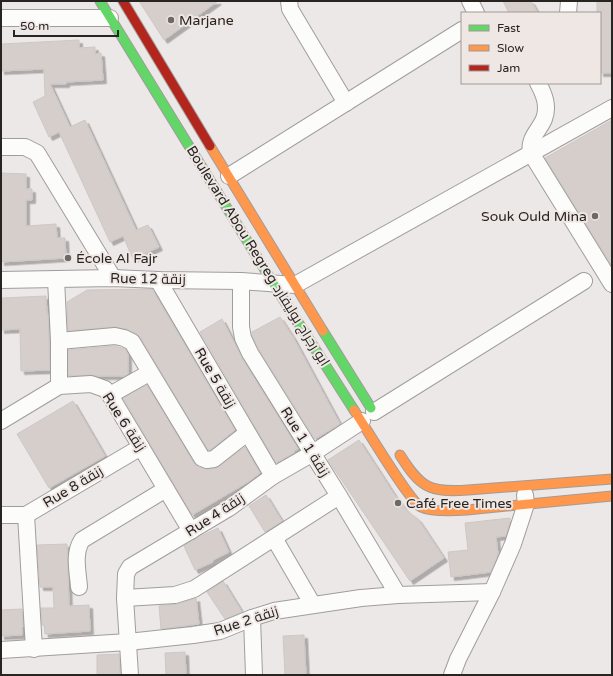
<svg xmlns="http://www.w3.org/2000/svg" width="613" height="676" viewBox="0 0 613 676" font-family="'Varela Round',Cairo,sans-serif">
	<defs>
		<filter id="shadow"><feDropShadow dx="3.5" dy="3.5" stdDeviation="0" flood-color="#0004"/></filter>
	</defs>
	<rect width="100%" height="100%" fill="#ece8e7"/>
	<!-- building -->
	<g fill="#d6ceca" stroke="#cbc8c7" filter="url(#shadow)">
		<polygon points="139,1 218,1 164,40"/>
		<polygon points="503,1 531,1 538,13 509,13"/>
		<polygon points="597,1 612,1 612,73 600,73 600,13 597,13"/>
		<polygon points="79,40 79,48 95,47 95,54 101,53 103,80 66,82 66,84 50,84 70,127 85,120 136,230 148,225 159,247 133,259 123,236 110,242 59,132 49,137 33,102 45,96 44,69 1,71 1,44"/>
		<polygon points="612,120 612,266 545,158"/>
		<polygon points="1,173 26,174 26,189 32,189 32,200 26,200 26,226 56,224 57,238 65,238 66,258 1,262"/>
		<polygon points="152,289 235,430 210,450 208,450 140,337 137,334 126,329 114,327 68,331 67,302 87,290"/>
		<polygon points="46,296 47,314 48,313 50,370 21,371 20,329 1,330 1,298"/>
		<polygon points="280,317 293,337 340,424 315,439 258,348 252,335 252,332"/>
		<polygon points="222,319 242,358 298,449 294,451 295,452 276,463 200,332"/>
		<polygon points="114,346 125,349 128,354 128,374 124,376 97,376 90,375 68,376 68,350"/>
		<polygon points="147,385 194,463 198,467 208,469 216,468 245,447 260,473 248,482 192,515 123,398"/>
		<polygon points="73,401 105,456 49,488 17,434"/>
		<polygon points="359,440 394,494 407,511 418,519 444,558 410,581 328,460"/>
		<polygon points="266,495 282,521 265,532 249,506"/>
		<polygon points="510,518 510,521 506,536 496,537 498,554 491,572 451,577 448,552 468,550 465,523"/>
		<polygon points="218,528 229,552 213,560 213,562 195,570 184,546 197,538"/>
		<polygon points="67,544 69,606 89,605 90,631 45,634 44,625 42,625 41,608 54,608 53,587 40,587 37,545"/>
		<polygon points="223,581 242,612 225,619 207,592"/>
		<polygon points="196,598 199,624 161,629 159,606 178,604"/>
		<polygon points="21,609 22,609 23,627 22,627 22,635 1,636 1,610"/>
		<polygon points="304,635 306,675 285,675 283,636"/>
		<polygon points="185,652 186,675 166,675 165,653"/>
		<polygon points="119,654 120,675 97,675 97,655"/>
	</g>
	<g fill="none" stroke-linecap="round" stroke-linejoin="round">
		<!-- street casing -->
		<g stroke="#a19d9c" stroke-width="18">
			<g id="street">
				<polyline points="289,1 290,9 346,103"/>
				<polyline points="470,1 476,13"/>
				<polyline points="568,13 569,1"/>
				<polyline points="1,18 110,18"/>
				<path d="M 538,83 C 544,94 549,106 544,119 C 539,131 528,138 531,153 L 612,284"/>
				<polyline points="1,147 25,147 37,153 113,278"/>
				<polyline points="229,176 462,30"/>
				<polyline points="56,279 59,341 59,386"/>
				<polyline points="1,280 113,278 158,280 241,281 295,285 612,108"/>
				<polyline points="158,280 273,476"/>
				<polyline points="241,281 241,327 243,338 250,353 339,496 398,595"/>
				<polyline points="59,341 115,336 124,338 132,342 202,458 207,460 214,459 247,433"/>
				<polyline points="110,395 149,373"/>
				<polyline points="374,412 584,281"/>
				<polyline points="1,421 59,386 91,384 105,389 110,395 191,531"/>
				<polyline points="1,515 26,515 141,447"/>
				<polyline points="26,515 34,649"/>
				<polyline points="274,538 313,605"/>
				<path d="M 79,587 C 78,572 73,554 82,540 L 166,489"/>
				<polyline points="125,598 175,595 194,589 339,496"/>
				<polyline points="252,618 254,675"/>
				<polyline points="1,650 128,642 193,635 220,631 252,618 274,611 361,598 398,595 492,592"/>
				<polyline points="130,675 125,598 126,574 130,567 229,508 273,476 313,453 362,421"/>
				<polyline points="452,675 458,659 492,592 513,544 526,504 525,495"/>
			</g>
		</g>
		<!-- fast casing -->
		<g stroke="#a19d9c" stroke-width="11">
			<g id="fast">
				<polyline points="100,1 273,283 354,410"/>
				<polyline points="323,331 371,408"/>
			</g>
		</g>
		<!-- slow casing -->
		<g stroke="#a19d9c" stroke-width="11">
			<g id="slow">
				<polyline points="210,146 323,331"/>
				<path d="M 354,410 C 365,426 409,501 421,507 C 432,512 454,511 467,510 L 612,496"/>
				<path d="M 400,455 C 420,487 429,493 468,490 L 612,479"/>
			</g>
		</g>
		<!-- jam casing -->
		<g stroke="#a19d9c" stroke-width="11">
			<polyline id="jam" points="123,1 210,146"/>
		</g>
		<!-- street -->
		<use href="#street" stroke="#fcfcfb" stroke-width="16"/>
		<!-- fast -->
		<use href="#fast" stroke="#63d668" stroke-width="9"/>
		<!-- slow -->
		<use href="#slow" stroke="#ff974d" stroke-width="9"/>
		<!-- jam -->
		<use href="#jam" stroke="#b3261e" stroke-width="9"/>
	</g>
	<!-- markers -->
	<g fill="#6c6967" stroke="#efe7e4" stroke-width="1.5">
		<circle cx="171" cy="20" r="4"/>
		<circle cx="595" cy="216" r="4"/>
		<circle cx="68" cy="258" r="4"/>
		<circle cx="398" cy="503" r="4"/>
	</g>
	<g text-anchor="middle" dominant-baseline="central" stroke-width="4" stroke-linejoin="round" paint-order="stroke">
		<!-- poi labels -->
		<g font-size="14" fill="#272422" stroke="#efe7e4" text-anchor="start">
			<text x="179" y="20">Marjane</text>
			<text x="587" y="216" text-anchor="end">Souk Ould Mina</text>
			<text x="76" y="258">École Al Fajr</text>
			<text x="406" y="503">Café Free Times</text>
		</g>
		<!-- street labels -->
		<g font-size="14" fill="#272422" stroke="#efe7e4">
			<text transform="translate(258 256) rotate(58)">Boulevard Abou Regreg ابو رجراج بوليفارد</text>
			<text transform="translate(148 279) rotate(1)">Rue 12 زنقة</text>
			<text transform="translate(215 378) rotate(60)">Rue 5 زنقة</text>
			<text transform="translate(124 422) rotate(57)">Rue 6 زنقة</text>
			<text transform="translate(305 442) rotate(58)">Rue 1 زنقة 1</text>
			<text transform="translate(73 487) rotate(-31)">Rue 8 زنقة</text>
			<text transform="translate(215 515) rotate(-33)">Rue 4 زنقة</text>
			<text transform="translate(246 621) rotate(-18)">Rue 2 زنقة</text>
		</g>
	</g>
	<!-- border -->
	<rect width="613" height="676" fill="none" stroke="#272422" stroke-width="4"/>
	<!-- legend -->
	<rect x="461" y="12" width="140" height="72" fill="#efe7e4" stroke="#9f9996"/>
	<rect x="469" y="25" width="20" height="6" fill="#63d668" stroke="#9f9996"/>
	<text x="497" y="32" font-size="12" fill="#272422">Fast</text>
	<rect x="469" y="45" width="20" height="6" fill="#ff974d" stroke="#9f9996"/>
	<text x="497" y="52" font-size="12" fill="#272422">Slow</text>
	<rect x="469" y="65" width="20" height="6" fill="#b3261e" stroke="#9f9996"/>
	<text x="497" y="72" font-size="12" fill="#272422">Jam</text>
	<!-- scale -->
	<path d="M14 30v6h104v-6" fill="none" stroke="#272422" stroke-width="2"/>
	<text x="20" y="30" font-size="12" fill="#272422" stroke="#efe7e4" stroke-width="3" paint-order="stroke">50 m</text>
</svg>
